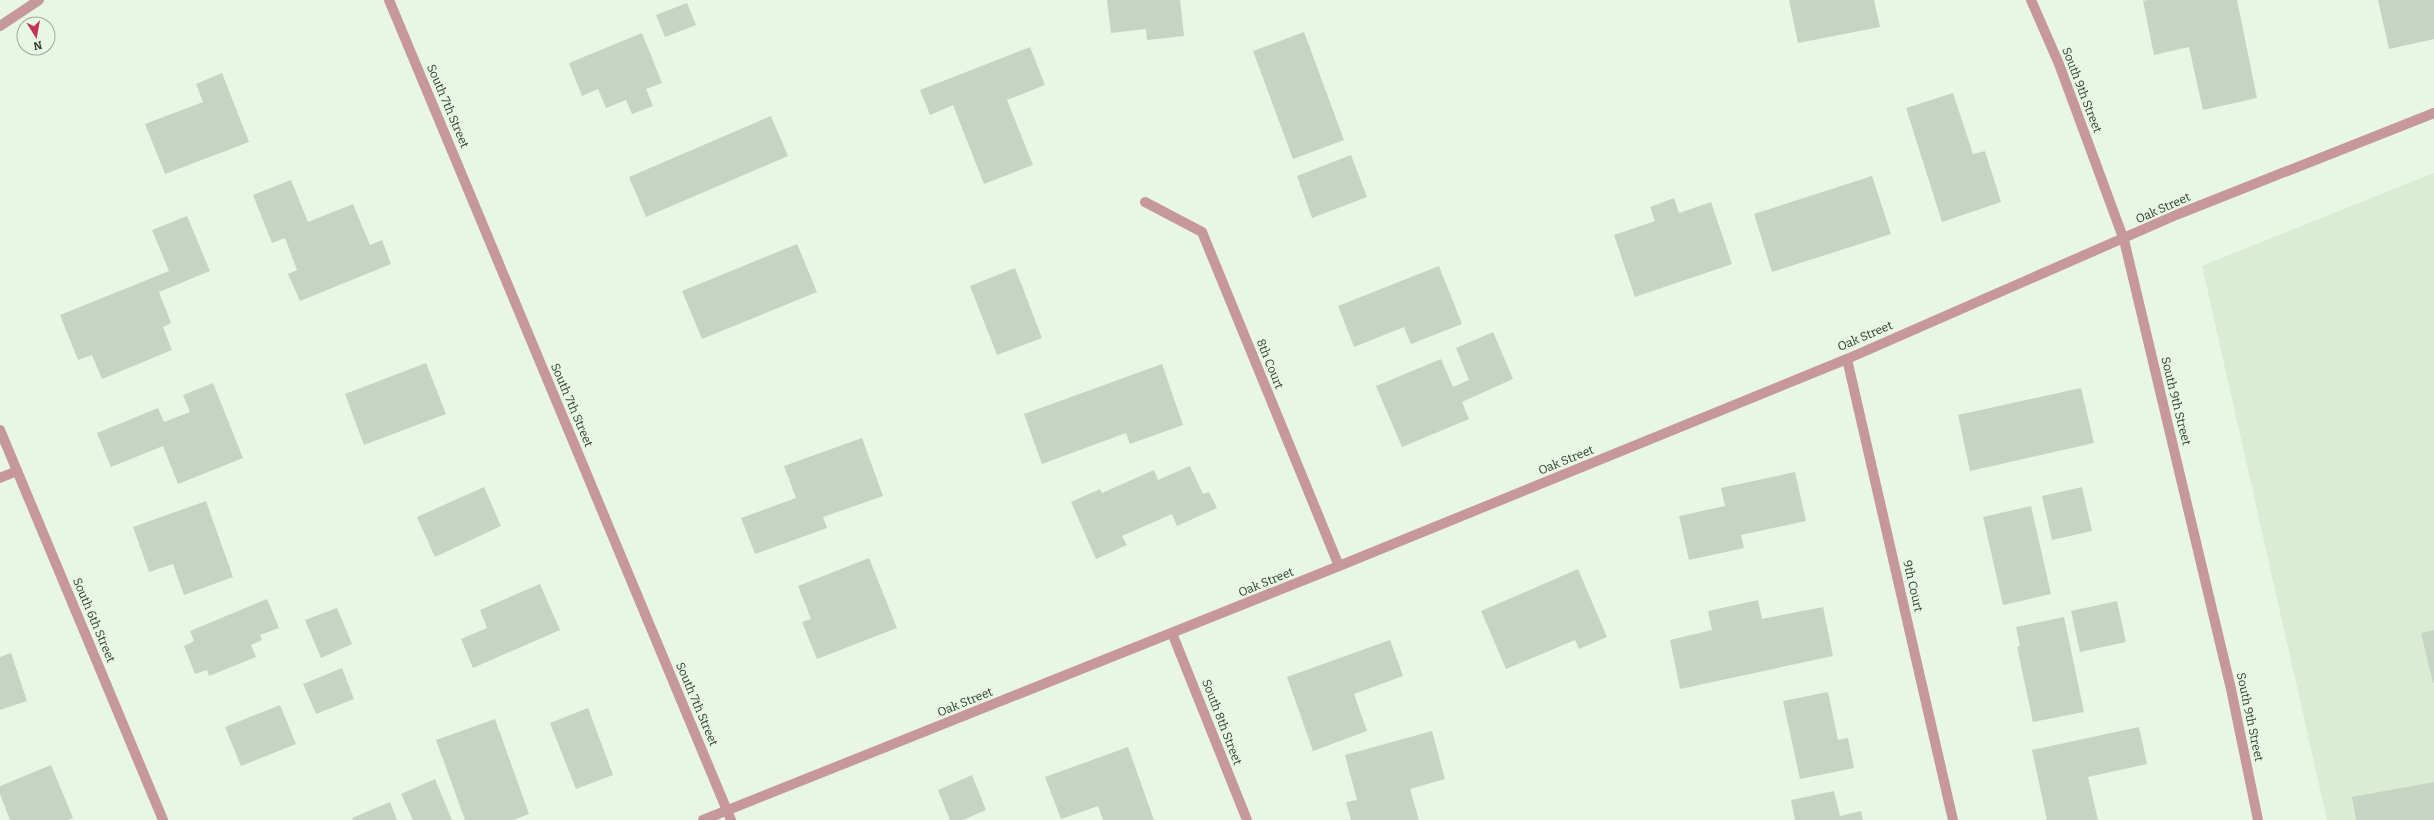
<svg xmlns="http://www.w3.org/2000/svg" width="2434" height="820" viewBox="0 0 2434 820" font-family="Bitter,serif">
	<rect width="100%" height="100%" fill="#e7f7e4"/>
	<!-- built -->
	<polygon fill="#d8edd4" points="2434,173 2434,820 2327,820 2202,266"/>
	<!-- building -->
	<g fill="#c6d5c3">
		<polygon points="1107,0 1180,0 1184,36 1147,40 1146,29 1111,33"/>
		<polygon points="1789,0 1874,0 1880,27 1798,43"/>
		<polygon points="2148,0 2237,0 2257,98 2203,110 2189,47 2154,55 2143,1"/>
		<polygon points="2378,0 2434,0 2434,39 2389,49"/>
		<polygon points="687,3 696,25 665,37 656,15"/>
		<polygon points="1304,32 1344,140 1293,159 1253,51"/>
		<polygon points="642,33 662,83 646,89 653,106 632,114 626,100 606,108 598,89 582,96 569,63"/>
		<polygon points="1030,47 1045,85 1007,100 1033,165 984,184 953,105 930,115 920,90"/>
		<polygon points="222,73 249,142 165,174 145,124 203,102 196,84"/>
		<polygon points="1953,93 1973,154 1985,151 2001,202 1942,222 1906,108"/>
		<polygon points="771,116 788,156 646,217 629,177"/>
		<polygon points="1351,155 1367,197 1312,218 1297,176"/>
		<polygon points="1872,176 1891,234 1772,272 1754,214"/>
		<polygon points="291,180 308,222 353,204 370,245 382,240 391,264 300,301 288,274 297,270 285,238 272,243 253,195"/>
		<polygon points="1674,198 1679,213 1711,202 1732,264 1635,297 1614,235 1655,221 1650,207"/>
		<polygon points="187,216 210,271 159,292 171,323 163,327 172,350 102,379 92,355 78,360 60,315 169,271 152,230"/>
		<polygon points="797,244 817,292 702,339 682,291"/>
		<polygon points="1439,266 1462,324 1411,344 1404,327 1354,347 1338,306"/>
		<polygon points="1015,268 1042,338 997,355 970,286"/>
		<polygon points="1493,332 1513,379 1462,402 1469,419 1402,447 1376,386 1441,359 1453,387 1469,380 1456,348"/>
		<polygon points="426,363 446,414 364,445 345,394"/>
		<polygon points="1162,364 1183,425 1130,444 1126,433 1042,464 1024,414"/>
		<polygon points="213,383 243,458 178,484 163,446 111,467 97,433 158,408 164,422 190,412 183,395"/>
		<polygon points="2081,388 2094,443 1970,471 1958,415"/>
		<polygon points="862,438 883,496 823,517 827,528 755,554 741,518 796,498 784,466"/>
		<polygon points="1190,466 1203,494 1209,492 1217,508 1177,526 1172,514 1122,536 1127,545 1096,559 1071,502 1100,489 1102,493 1154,470 1158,480"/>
		<polygon points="1795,472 1806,521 1741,535 1744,548 1689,560 1679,516 1725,506 1721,488"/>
		<polygon points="484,487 501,526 435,557 417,517"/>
		<polygon points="2082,487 2092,531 2052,540 2042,496"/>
		<polygon points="206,501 233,577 184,595 173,564 149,572 133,527"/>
		<polygon points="2031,506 2051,594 2003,605 1983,517"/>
		<polygon points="869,558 897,628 817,659 802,622 811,619 798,586"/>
		<polygon points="1578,569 1607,637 1579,649 1575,640 1506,669 1481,611"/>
		<polygon points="540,584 560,630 473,668 461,639 487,628 480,610"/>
		<polygon points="267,599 279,628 260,635 262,640 251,645 256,657 209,676 207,670 195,674 184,646 194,641 190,631"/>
		<polygon points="1758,600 1762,619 1823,607 1833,656 1680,689 1670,640 1712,630 1708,611"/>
		<polygon points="2117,601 2126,642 2080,652 2071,611"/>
		<polygon points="337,608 352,644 321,658 305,620"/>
		<polygon points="2064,617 2084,712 2033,722 2017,647 2020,646 2016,627"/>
		<polygon points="2434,630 2434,683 2433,683 2421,633"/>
		<polygon points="1390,640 1403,676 1354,694 1367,731 1313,751 1287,677"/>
		<polygon points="11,653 27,701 0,710 0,657"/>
		<polygon points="342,668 354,699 316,714 303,684"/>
		<polygon points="1828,692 1838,740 1848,738 1854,768 1800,779 1783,701"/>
		<polygon points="280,705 296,744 241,766 225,727"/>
		<polygon points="588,708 613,775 576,789 550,723"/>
		<polygon points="495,719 529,814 513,820 465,820 436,740"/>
		<polygon points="2139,727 2147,764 2088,777 2098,820 2047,820 2032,750"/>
		<polygon points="1432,731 1445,779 1410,789 1419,820 1351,820 1346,802 1357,800 1345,755"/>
		<polygon points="1128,747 1154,820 1103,820 1098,806 1061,819 1045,777"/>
		<polygon points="51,765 73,818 68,820 10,820 0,794 0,786"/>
		<polygon points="972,775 986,810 963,820 950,820 938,790"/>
		<polygon points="435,779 452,820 413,820 401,794"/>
		<polygon points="2434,782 2434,820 2356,820 2352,797"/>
		<polygon points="1834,791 1840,816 1861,811 1863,820 1795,820 1791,800"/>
		<polygon points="390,802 397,820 353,820 352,818"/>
	</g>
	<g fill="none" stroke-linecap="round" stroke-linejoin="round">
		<!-- minor -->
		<g stroke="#c6989c" stroke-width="10">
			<polyline points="389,0 731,820"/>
			<polyline points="2031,0 2059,64 2124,240 2231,689 2258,820"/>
			<polyline points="0,26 39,0"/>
			<polyline points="1145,202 1202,232 1339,566"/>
			<polyline points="1847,359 1953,820"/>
			<polyline points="0,430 163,820"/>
			<polyline points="0,478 17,471"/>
			<polyline points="1172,633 1247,820"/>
			<polyline points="703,820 1339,566 1847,359 2176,215 2434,113"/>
		</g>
	</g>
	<g text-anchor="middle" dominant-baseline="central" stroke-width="4" stroke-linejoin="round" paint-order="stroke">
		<!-- street labels -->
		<g font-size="12" fill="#343a33" stroke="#e7f7e4">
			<text transform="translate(2082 90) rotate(69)">South 9th Street</text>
			<text transform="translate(448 106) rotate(67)">South 7th Street</text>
			<text transform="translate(2163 208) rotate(-24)">Oak Street</text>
			<text transform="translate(1865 336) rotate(-23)">Oak Street</text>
			<text transform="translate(1270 364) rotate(68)">8th Court</text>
			<text transform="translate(2176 401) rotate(76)">South 9th Street</text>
			<text transform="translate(572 405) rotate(67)">South 7th Street</text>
			<text transform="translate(1566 460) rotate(-22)">Oak Street</text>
			<text transform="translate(1266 582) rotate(-22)">Oak Street</text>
			<text transform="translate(1913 586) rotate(77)">9th Court</text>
			<text transform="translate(94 620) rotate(67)">South 6th Street</text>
			<text transform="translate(965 702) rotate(-22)">Oak Street</text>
			<text transform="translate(697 704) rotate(67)">South 7th Street</text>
			<text transform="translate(2250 717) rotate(78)">South 9th Street</text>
			<text transform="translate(1222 722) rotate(69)">South 8th Street</text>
		</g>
	</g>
	<!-- north arrow -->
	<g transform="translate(36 36) rotate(169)"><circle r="19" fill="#e7f7e4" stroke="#9fab9d"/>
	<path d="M0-3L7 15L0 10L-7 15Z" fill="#c33352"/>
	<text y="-6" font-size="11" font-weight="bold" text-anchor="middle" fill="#343a33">N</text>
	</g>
</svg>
